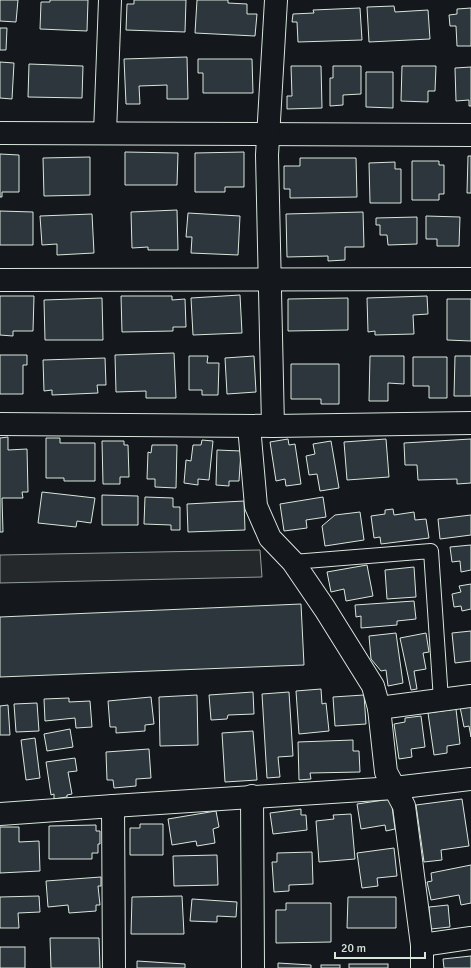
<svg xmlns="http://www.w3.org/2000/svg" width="471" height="968" viewBox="0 0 471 968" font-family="Signika,sans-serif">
	<rect width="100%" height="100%" fill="#14181c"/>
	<!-- parking -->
	<polygon fill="#24282b" stroke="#939e99" points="260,550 262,577 0,583 0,555"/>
	<!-- building -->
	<g fill="#2c363c" stroke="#d8e6dc">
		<polygon points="0,0 18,0 16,22 0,21"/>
		<polygon points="50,0 88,0 87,31 40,29 41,2 50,2"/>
		<polygon points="134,0 186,0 185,32 126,30 127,4 134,4"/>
		<polygon points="197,0 228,0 228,3 247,4 247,14 257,14 255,36 195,33"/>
		<polygon points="394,6 395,12 428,10 430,39 369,42 367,7"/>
		<polygon points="360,8 362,40 298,42 297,22 292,22 293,14 314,13 313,10"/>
		<polygon points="471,8 471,46 457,46 456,26 450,26 449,15 457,14 457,9"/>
		<polygon points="0,28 7,28 6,50 0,50"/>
		<polygon points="187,57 188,99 167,99 167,85 139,86 140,104 126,104 124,59"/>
		<polygon points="198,59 252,59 253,93 203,93 203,73 198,73"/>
		<polygon points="0,62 14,63 12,99 0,98"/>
		<polygon points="29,64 83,66 82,98 28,97"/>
		<polygon points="291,66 321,66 322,108 287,109 287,96 292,96"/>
		<polygon points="333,66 361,66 361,94 343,95 343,105 330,106 330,78 333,78"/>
		<polygon points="402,66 436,66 435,91 428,91 428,102 401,101"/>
		<polygon points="471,67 471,106 469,106 469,100 456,101 455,68"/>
		<polygon points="366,72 393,72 393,108 366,107"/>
		<polygon points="125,152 178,153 177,185 125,185"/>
		<polygon points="244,152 244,187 225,187 225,192 195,192 195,153"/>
		<polygon points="0,154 19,155 19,192 2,192 2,197 0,197"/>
		<polygon points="468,156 471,156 471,193 467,193"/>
		<polygon points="90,157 90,195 44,196 43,158"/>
		<polygon points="300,158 356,158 357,197 290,198 290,189 284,189 284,166 300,166"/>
		<polygon points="412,161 439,161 439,165 444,165 444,194 439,194 439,200 412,200"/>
		<polygon points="395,162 395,169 401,169 401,203 370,203 369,163"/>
		<polygon points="177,210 178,250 148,250 148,247 132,248 131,212"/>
		<polygon points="0,211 33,212 33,245 0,245"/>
		<polygon points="363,212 364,247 345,247 345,260 328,261 328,256 287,257 286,214"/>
		<polygon points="188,213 240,216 238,255 191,253 192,237 186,237"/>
		<polygon points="92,214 94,253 57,255 57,244 42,245 40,216"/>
		<polygon points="426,216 460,217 459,246 437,246 437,239 426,239"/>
		<polygon points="417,217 417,244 388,245 387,235 380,235 380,225 376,225 376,218"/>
		<polygon points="240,295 242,333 193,335 191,298"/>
		<polygon points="0,296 34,296 33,331 13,331 13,336 0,335"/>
		<polygon points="121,296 172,296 172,300 185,299 186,327 173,327 173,331 122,332"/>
		<polygon points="427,296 428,314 413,315 414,334 375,335 375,331 368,332 367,298"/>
		<polygon points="102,298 103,340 45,340 44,300"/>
		<polygon points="348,298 348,330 288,331 288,299"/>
		<polygon points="447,299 471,299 471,341 447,340"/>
		<polygon points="174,353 176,398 146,398 146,391 116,392 115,355"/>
		<polygon points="0,355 27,355 27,365 23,365 23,394 0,394"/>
		<polygon points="189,356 208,356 207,363 219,363 218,395 202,395 202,390 189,390"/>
		<polygon points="254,356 256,392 227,394 225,358"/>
		<polygon points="370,356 404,356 404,384 388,383 388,401 369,401"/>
		<polygon points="455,356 471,356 471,396 454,396"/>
		<polygon points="413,357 447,357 447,398 429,398 429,386 413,386"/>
		<polygon points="105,358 106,385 97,385 98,393 52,395 52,390 44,391 43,360"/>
		<polygon points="291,364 339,364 339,404 321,404 321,399 291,399"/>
		<polygon points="8,437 8,450 27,449 28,492 22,492 23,498 2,498 3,532 0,532 0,438"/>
		<polygon points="46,438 60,438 60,443 95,443 95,481 64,481 64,478 46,478"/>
		<polygon points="288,439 289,445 295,444 301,484 286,486 285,479 276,481 270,442"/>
		<polygon points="386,439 389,477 347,480 344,442"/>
		<polygon points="471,439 471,483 457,484 457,479 418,480 417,465 405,465 404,443"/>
		<polygon points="202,440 213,441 209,480 198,479 198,485 184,483 186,460 191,461 193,445 201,445"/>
		<polygon points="102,441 124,441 124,445 128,445 129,477 120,477 120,484 103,484"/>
		<polygon points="331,441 339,488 320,491 317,474 309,475 306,456 315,454 313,444"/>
		<polygon points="152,445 177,445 176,488 155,487 155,479 147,479 148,452 151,453"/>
		<polygon points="217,450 241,451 239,481 229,481 229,486 216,485"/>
		<polygon points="42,492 95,498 91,523 77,521 76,527 38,523"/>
		<polygon points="102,495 138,496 138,525 102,525"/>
		<polygon points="145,497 173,498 173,507 180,507 180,530 171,530 171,525 144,524"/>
		<polygon points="323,497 326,517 306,520 307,528 284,531 280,504"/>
		<polygon points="244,501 245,530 188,532 187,504"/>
		<polygon points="393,509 394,515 414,512 415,520 426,519 429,538 381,544 380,537 374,538 371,516 385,514 385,510"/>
		<polygon points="360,512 364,540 325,546 322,526 335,515"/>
		<polygon points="471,515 471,535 440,539 438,519"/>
		<polygon points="471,545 471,570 461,572 460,561 452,562 450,547"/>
		<polygon points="367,565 373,596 346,601 344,589 331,592 327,572"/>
		<polygon points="414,567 416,597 387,599 385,570"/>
		<polygon points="471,584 471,609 462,611 461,606 454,607 452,594 461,592 459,586"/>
		<polygon points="414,601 416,619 397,621 397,625 361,628 361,616 356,617 355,605"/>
		<polygon points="301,604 304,665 0,677 0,617"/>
		<polygon points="471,631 471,661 455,663 452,633"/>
		<polygon points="396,633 403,683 388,686 386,670 381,671 371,659 369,636"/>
		<polygon points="426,633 429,652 423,653 426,669 414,671 417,689 411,690 400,638"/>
		<polygon points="321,689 322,704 326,703 329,731 299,734 296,691"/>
		<polygon points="253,692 254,714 228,715 227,719 211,720 209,695"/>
		<polygon points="289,692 293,756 278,757 280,777 267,778 262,694"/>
		<polygon points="197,695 198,745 160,746 159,697"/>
		<polygon points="364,695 366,724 335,726 333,697"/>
		<polygon points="151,697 154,724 145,725 145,731 116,733 116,727 110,727 108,701"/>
		<polygon points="69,698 69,702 90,701 92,727 76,728 75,718 45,721 44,699"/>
		<polygon points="37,703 39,731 16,732 14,704"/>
		<polygon points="471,704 471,737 469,726 464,727 460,707"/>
		<polygon points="8,705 10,735 0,735 0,706"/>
		<polygon points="456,709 460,744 447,746 447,753 434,755 428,713"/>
		<polygon points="421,716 425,747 411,749 412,757 399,759 394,724 405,722 405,718"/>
		<polygon points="70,729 73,747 47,751 44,734"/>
		<polygon points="253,731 257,780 225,782 222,733"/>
		<polygon points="35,738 40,778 26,780 21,740"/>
		<polygon points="353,740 353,751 359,751 360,772 310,773 311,779 299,780 298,742"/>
		<polygon points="149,749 151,778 136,779 136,786 114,788 113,780 107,780 106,752"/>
		<polygon points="75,758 77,771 68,772 72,794 67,795 67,797 54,799 54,794 51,795 46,762"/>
		<polygon points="391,799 395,829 386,831 385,825 361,829 357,804"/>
		<polygon points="462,799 469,846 441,850 442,860 424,862 416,805"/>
		<polygon points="301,809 301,815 306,815 307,830 273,834 270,813"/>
		<polygon points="216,811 219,827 213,829 215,843 197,846 196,841 172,845 168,819"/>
		<polygon points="351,814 355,859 319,862 316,821 334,819 333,815"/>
		<polygon points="140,824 163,824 163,855 130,855 130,828 140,828"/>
		<polygon points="96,825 96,831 100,831 100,844 98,844 98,853 92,853 92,859 49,859 49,826"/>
		<polygon points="0,827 19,827 19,842 39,841 40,871 0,873"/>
		<polygon points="394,848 397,876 377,878 378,886 362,888 357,853"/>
		<polygon points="312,852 313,884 289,885 289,891 274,892 272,862 277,862 277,853"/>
		<polygon points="217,855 218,885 174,886 173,856"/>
		<polygon points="471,865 471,903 461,905 459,895 431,900 427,882 432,881 431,873"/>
		<polygon points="101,877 101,886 98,886 100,905 96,905 96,911 69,913 68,905 48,907 46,881"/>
		<polygon points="39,896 40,912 18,913 19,928 0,928 0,897"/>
		<polygon points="182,896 184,934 131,934 132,897"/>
		<polygon points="348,897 396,897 396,928 347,928"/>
		<polygon points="192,899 237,902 236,917 217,916 217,922 190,921"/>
		<polygon points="286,903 331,903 331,942 276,943 276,910 286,910"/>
		<polygon points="448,905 450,927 431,929 429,907"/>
		<polygon points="50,938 99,938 100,968 51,968"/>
		<rect x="0" y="947" width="25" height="21"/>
		<polygon points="471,956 471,968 444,968 443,959"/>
		<polygon points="137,961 185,964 185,968 137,968"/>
		<polygon points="278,963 311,965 311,968 278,968"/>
		<rect x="349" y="964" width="39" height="4"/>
		<rect x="321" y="965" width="19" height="3"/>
	</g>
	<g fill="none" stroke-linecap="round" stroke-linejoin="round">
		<!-- lane casing -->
		<g stroke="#d8e6dc" stroke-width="16">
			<polyline id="lane" points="293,562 431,551 441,700"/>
		</g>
		<!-- street casing -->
		<g stroke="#d8e6dc" stroke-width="24">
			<g id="street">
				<polyline points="0,133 471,135"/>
				<polyline points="105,133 110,0"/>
				<polyline points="0,280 471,279"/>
				<polyline points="0,424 273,426 471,423"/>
				<polyline points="249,426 256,506 270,538 293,562 325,609 373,686 379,708 386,772 404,806 422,945 422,968"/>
				<polyline points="273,426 267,155 276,0"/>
				<polyline points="379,708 471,696"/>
				<polyline points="252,796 253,968"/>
				<polyline points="113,806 114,968"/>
				<polyline points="0,814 113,806 394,788 471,779"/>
				<polyline points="422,945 471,938"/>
			</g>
		</g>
		<!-- lane -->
		<use href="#lane" stroke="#14181c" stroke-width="14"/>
		<!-- street -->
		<use href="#street" stroke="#14181c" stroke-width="22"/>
	</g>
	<!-- scale -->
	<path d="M335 952v6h90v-6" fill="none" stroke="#d8e6dc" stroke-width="2"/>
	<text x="341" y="952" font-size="12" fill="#d8e6dc" stroke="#14181c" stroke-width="3" paint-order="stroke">20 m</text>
</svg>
